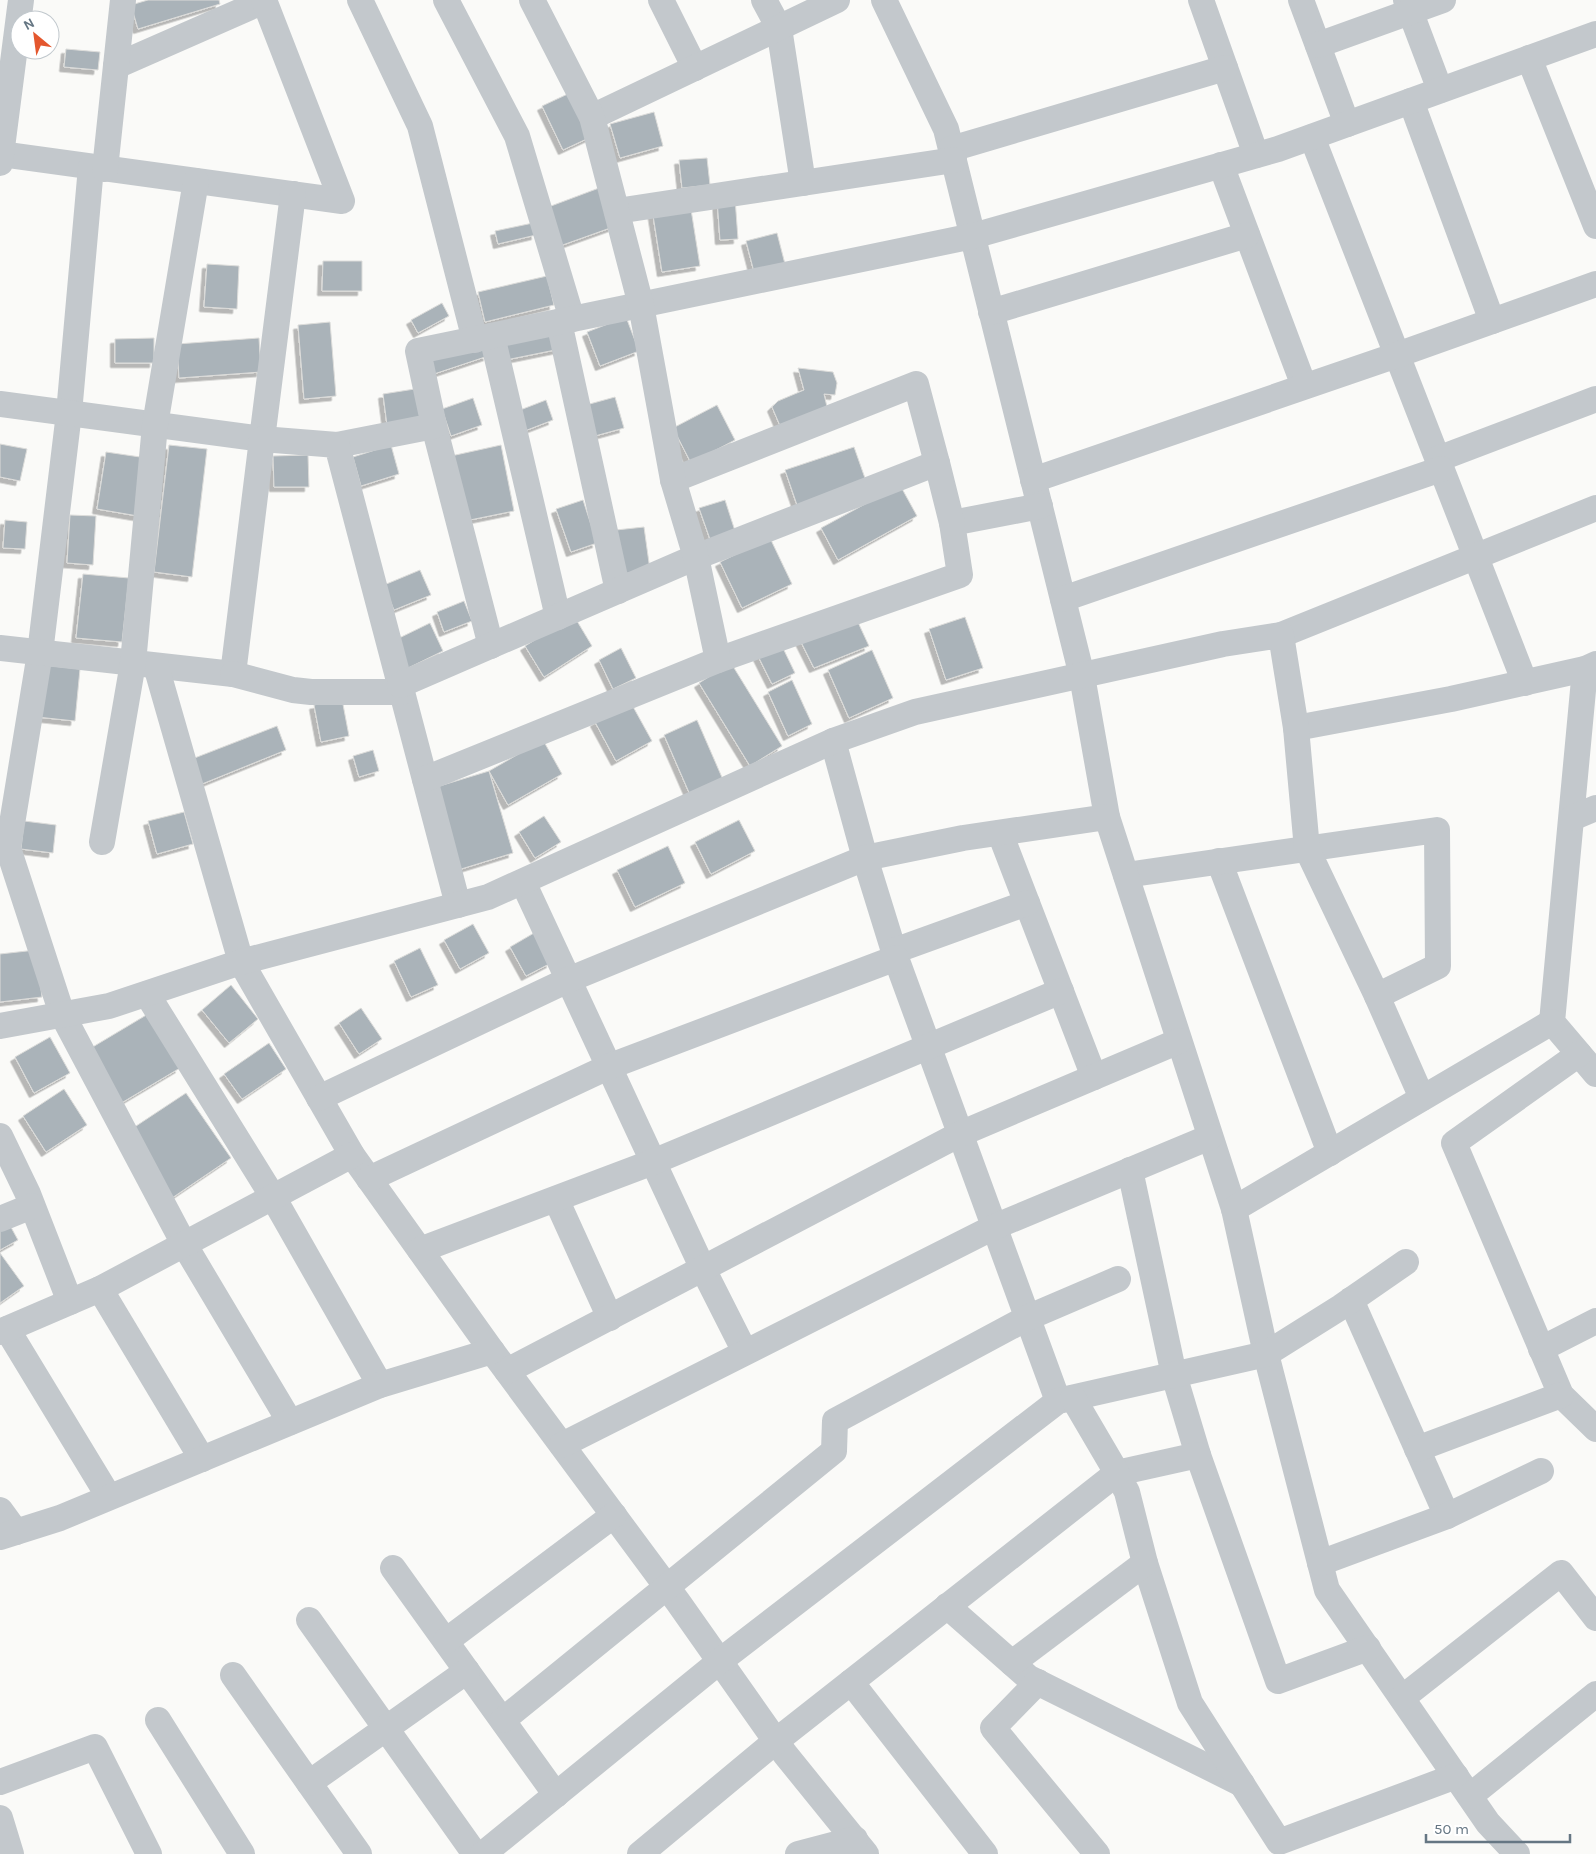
<svg xmlns="http://www.w3.org/2000/svg" width="1596" height="1854" viewBox="0 0 1596 1854" font-family="Karla,sans-serif">
	<defs>
		<filter id="shadow"><feDropShadow dx="-4.5" dy="4.5" stdDeviation="0" flood-color="#0004"/></filter>
	</defs>
	<rect width="100%" height="100%" fill="#fafaf8"/>
	<!-- building -->
	<g fill="#aab3b9" stroke="#dcdcda" filter="url(#shadow)">
		<polygon points="148,0 219,0 220,4 138,29 131,5"/>
		<polygon points="66,49 100,52 98,70 64,67"/>
		<polygon points="572,92 593,136 563,150 542,106"/>
		<polygon points="654,112 663,146 620,158 610,124"/>
		<polygon points="707,158 710,185 682,188 679,160"/>
		<polygon points="599,188 613,227 557,247 543,209"/>
		<polygon points="735,198 738,239 720,240 717,199"/>
		<polygon points="690,203 700,266 662,272 652,209"/>
		<polygon points="533,223 536,235 498,244 495,231"/>
		<polygon points="777,233 785,264 754,272 746,241"/>
		<polygon points="323,261 362,261 362,291 322,291"/>
		<polygon points="207,264 239,266 237,309 204,307"/>
		<polygon points="547,276 554,305 485,322 478,292"/>
		<polygon points="442,303 449,316 418,333 411,320"/>
		<polygon points="626,317 639,351 600,366 587,332"/>
		<polygon points="330,322 336,396 304,399 298,325"/>
		<polygon points="556,329 560,349 501,361 497,340"/>
		<polygon points="154,338 154,363 115,363 115,339"/>
		<polygon points="259,338 261,372 179,378 177,344"/>
		<polygon points="482,345 488,356 434,374 428,361"/>
		<polygon points="798,368 833,372 837,383 835,395 824,394 828,411 781,428 772,407 778,401 804,390"/>
		<polygon points="421,388 425,419 387,425 383,394"/>
		<polygon points="615,397 624,428 595,436 586,405"/>
		<polygon points="473,398 482,425 451,436 442,409"/>
		<polygon points="546,400 553,420 522,432 515,412"/>
		<polygon points="717,405 735,440 691,463 673,428"/>
		<polygon points="0,444 27,449 20,481 0,477"/>
		<polygon points="169,445 207,449 192,577 154,572"/>
		<polygon points="391,445 399,474 361,486 353,457"/>
		<polygon points="501,445 514,511 465,521 451,456"/>
		<polygon points="854,447 866,481 797,505 785,470"/>
		<polygon points="106,452 147,458 138,516 97,509"/>
		<polygon points="308,455 309,487 274,487 273,456"/>
		<polygon points="900,485 917,516 838,560 821,528"/>
		<polygon points="583,500 597,543 571,552 556,509"/>
		<polygon points="725,500 736,534 711,542 699,508"/>
		<polygon points="70,515 96,516 93,565 67,563"/>
		<polygon points="5,520 27,522 25,549 3,548"/>
		<polygon points="644,527 650,570 621,574 616,530"/>
		<polygon points="770,538 792,584 742,608 720,562"/>
		<polygon points="420,570 431,595 394,610 384,585"/>
		<polygon points="83,574 129,578 122,642 76,638"/>
		<polygon points="464,601 472,621 444,632 437,612"/>
		<polygon points="574,616 592,646 544,677 525,646"/>
		<polygon points="965,617 983,668 946,680 929,629"/>
		<polygon points="856,618 869,646 814,668 799,638"/>
		<polygon points="430,623 443,651 406,669 393,641"/>
		<polygon points="781,644 795,673 772,684 758,656"/>
		<polygon points="621,648 636,678 613,689 599,660"/>
		<polygon points="872,650 893,698 849,718 828,670"/>
		<polygon points="731,663 782,746 750,766 699,683"/>
		<polygon points="43,665 80,669 75,721 37,717"/>
		<polygon points="792,680 812,724 788,736 768,692"/>
		<polygon points="342,699 349,736 321,742 314,705"/>
		<polygon points="631,703 652,741 616,761 595,722"/>
		<polygon points="697,720 724,782 691,797 664,735"/>
		<polygon points="277,726 286,750 202,784 192,759"/>
		<polygon points="543,740 562,774 508,805 489,771"/>
		<polygon points="373,750 379,771 359,777 353,756"/>
		<polygon points="489,771 513,853 458,870 433,788"/>
		<polygon points="184,812 193,844 157,854 148,821"/>
		<polygon points="544,816 561,842 535,858 519,832"/>
		<polygon points="739,820 755,851 711,874 695,842"/>
		<polygon points="24,821 56,825 53,853 21,849"/>
		<polygon points="668,846 685,883 635,907 617,870"/>
		<polygon points="473,924 489,953 460,969 444,940"/>
		<polygon points="534,933 551,963 526,976 510,947"/>
		<polygon points="420,948 438,985 411,997 394,961"/>
		<polygon points="36,950 42,997 0,1002 0,954"/>
		<polygon points="231,985 258,1019 229,1043 202,1010"/>
		<polygon points="361,1008 382,1039 359,1054 339,1023"/>
		<polygon points="148,1014 180,1068 118,1105 86,1051"/>
		<polygon points="50,1037 70,1073 34,1093 15,1057"/>
		<polygon points="269,1043 286,1069 242,1099 224,1074"/>
		<polygon points="64,1089 87,1125 46,1152 23,1116"/>
		<polygon points="186,1093 231,1158 172,1198 127,1132"/>
		<polygon points="7,1220 18,1240 0,1250 0,1224"/>
		<polygon points="0,1253 24,1286 0,1303"/>
	</g>
	<g fill="none" stroke-linecap="round" stroke-linejoin="round">
		<!-- minor -->
		<g stroke="#c3c8cc" stroke-width="26">
			<polyline points="360,0 420,126 475,340"/>
			<polyline points="446,0 517,136 572,319"/>
			<polyline points="661,0 695,68"/>
			<polyline points="764,0 779,28 803,183"/>
			<polyline points="884,0 946,129 1082,676 1107,817"/>
			<polyline points="1201,0 1256,155"/>
			<polyline points="1301,0 1347,124"/>
			<polyline points="1406,0 1440,90"/>
			<polyline points="1318,45 1443,0"/>
			<polyline points="1529,58 1596,226"/>
			<polyline points="116,66 264,1"/>
			<polyline points="1411,101 1492,321"/>
			<polyline points="592,117 837,0"/>
			<polyline points="1312,137 1525,683"/>
			<polyline points="951,149 1225,68"/>
			<polyline points="0,154 342,201 264,0"/>
			<polyline points="0,163 21,0"/>
			<polyline points="1221,165 1304,386"/>
			<polyline points="91,167 69,413 40,653 8,848 62,1014 184,1244 290,1422"/>
			<polyline points="105,169 123,0"/>
			<polyline points="617,211 954,160"/>
			<polyline points="991,312 1247,235"/>
			<polyline points="559,322 618,591"/>
			<polyline points="492,336 558,617"/>
			<polyline points="0,404 262,439 293,194"/>
			<polyline points="434,426 491,646"/>
			<polyline points="337,445 434,426 418,351 973,236 1278,149 1596,34"/>
			<polyline points="1438,459 1596,399"/>
			<polyline points="673,480 916,384 937,463"/>
			<polyline points="1033,480 1397,355 1596,284"/>
			<polyline points="1063,599 1441,469"/>
			<polyline points="1281,635 1596,508"/>
			<polyline points="0,648 233,674 262,439 337,445 458,905"/>
			<polyline points="718,660 960,575 952,523 1040,506"/>
			<polyline points="156,666 241,962 352,1155 492,1351 678,1602 785,1754 866,1854"/>
			<polyline points="1585,669 1552,1022 1596,1074"/>
			<polyline points="233,674 293,690 311,692 402,692"/>
			<polyline points="400,685 696,557 937,463 952,523"/>
			<polyline points="1296,728 1451,699 1585,669 1596,664"/>
			<polyline points="833,741 865,858 896,958 1058,1401"/>
			<polyline points="425,779 718,660 696,557 673,480 641,305 592,117 532,0"/>
			<polyline points="1572,818 1596,808"/>
			<polyline points="1000,833 1094,1077"/>
			<polyline points="102,842 133,663 155,425 196,181"/>
			<polyline points="1219,861 1330,1153"/>
			<polyline points="1126,875 1437,830 1438,966 1377,996"/>
			<polyline points="523,882 703,1269 745,1352"/>
			<polyline points="894,951 1027,903"/>
			<polyline points="147,994 273,1197 380,1385"/>
			<polyline points="0,1026 109,1006 241,962 488,897 833,741 915,712 1223,644 1281,635 1296,728 1307,849 1377,996 1422,1098"/>
			<polyline points="1579,1054 1454,1143 1561,1395 1596,1429"/>
			<polyline points="319,1098 568,980 865,858 963,838 1107,817 1234,1209 1266,1354 1327,1590 1488,1823 1517,1854"/>
			<polyline points="0,1136 28,1194 70,1302"/>
			<polyline points="1130,1170 1174,1375 1198,1455"/>
			<polyline points="369,1179 608,1067 896,958"/>
			<polyline points="556,1199 610,1318"/>
			<polyline points="1234,1209 1552,1022"/>
			<polyline points="0,1219 32,1206"/>
			<polyline points="420,1250 653,1162 1061,991"/>
			<polyline points="100,1289 202,1459"/>
			<polyline points="1351,1300 1447,1516"/>
			<polyline points="7,1329 109,1497"/>
			<polyline points="0,1332 100,1289 352,1155"/>
			<polyline points="1541,1349 1596,1321"/>
			<polyline points="507,1371 960,1134 1179,1041"/>
			<polyline points="562,1445 994,1227 1210,1137"/>
			<polyline points="1417,1449 1561,1395"/>
			<polyline points="0,1510 16,1532"/>
			<polyline points="0,1537 60,1518 380,1385 492,1351"/>
			<polyline points="1320,1563 1447,1516 1541,1471"/>
			<polyline points="393,1568 556,1795"/>
			<polyline points="947,1606 1029,1678 1242,1784"/>
			<polyline points="309,1620 475,1854"/>
			<polyline points="446,1641 614,1515"/>
			<polyline points="1368,1648 1278,1681 1198,1455 1117,1473 1127,1492 1145,1563 1190,1703 1279,1842 1456,1776"/>
			<polyline points="1012,1663 1145,1563"/>
			<polyline points="233,1675 359,1854"/>
			<polyline points="851,1682 985,1854"/>
			<polyline points="1038,1682 993,1728 1097,1854"/>
			<polyline points="1402,1698 1561,1573 1596,1618"/>
			<polyline points="158,1720 242,1854"/>
			<polyline points="503,1720 834,1451 835,1421 1027,1318 1118,1279"/>
			<polyline points="0,1782 95,1747 149,1854"/>
			<polyline points="309,1783 467,1671"/>
			<polyline points="1470,1796 1596,1694"/>
			<polyline points="0,1818 11,1854"/>
			<polyline points="483,1854 720,1661 1058,1401 1266,1354 1341,1307 1406,1262"/>
			<polyline points="640,1854 776,1741 1117,1473 1073,1398"/>
			<polyline points="798,1854 855,1839"/>
		</g>
	</g>
	<!-- north arrow -->
	<g transform="translate(35 35) rotate(331)"><circle r="24" fill="#ffffff" stroke="#c1c8cd"/>
	<path d="M0-4L9 19L0 12L-9 19Z" fill="#e4572e"/>
	<text y="-8" font-size="14" font-weight="bold" text-anchor="middle" fill="#657683">N</text>
	</g>
	<!-- scale -->
	<path d="M1426 1834v8h144v-8" fill="none" stroke="#657683" stroke-width="2.5"/>
	<text x="1434" y="1834" font-size="15" fill="#657683" stroke="#ffffff" stroke-width="4" paint-order="stroke">50 m</text>
</svg>
